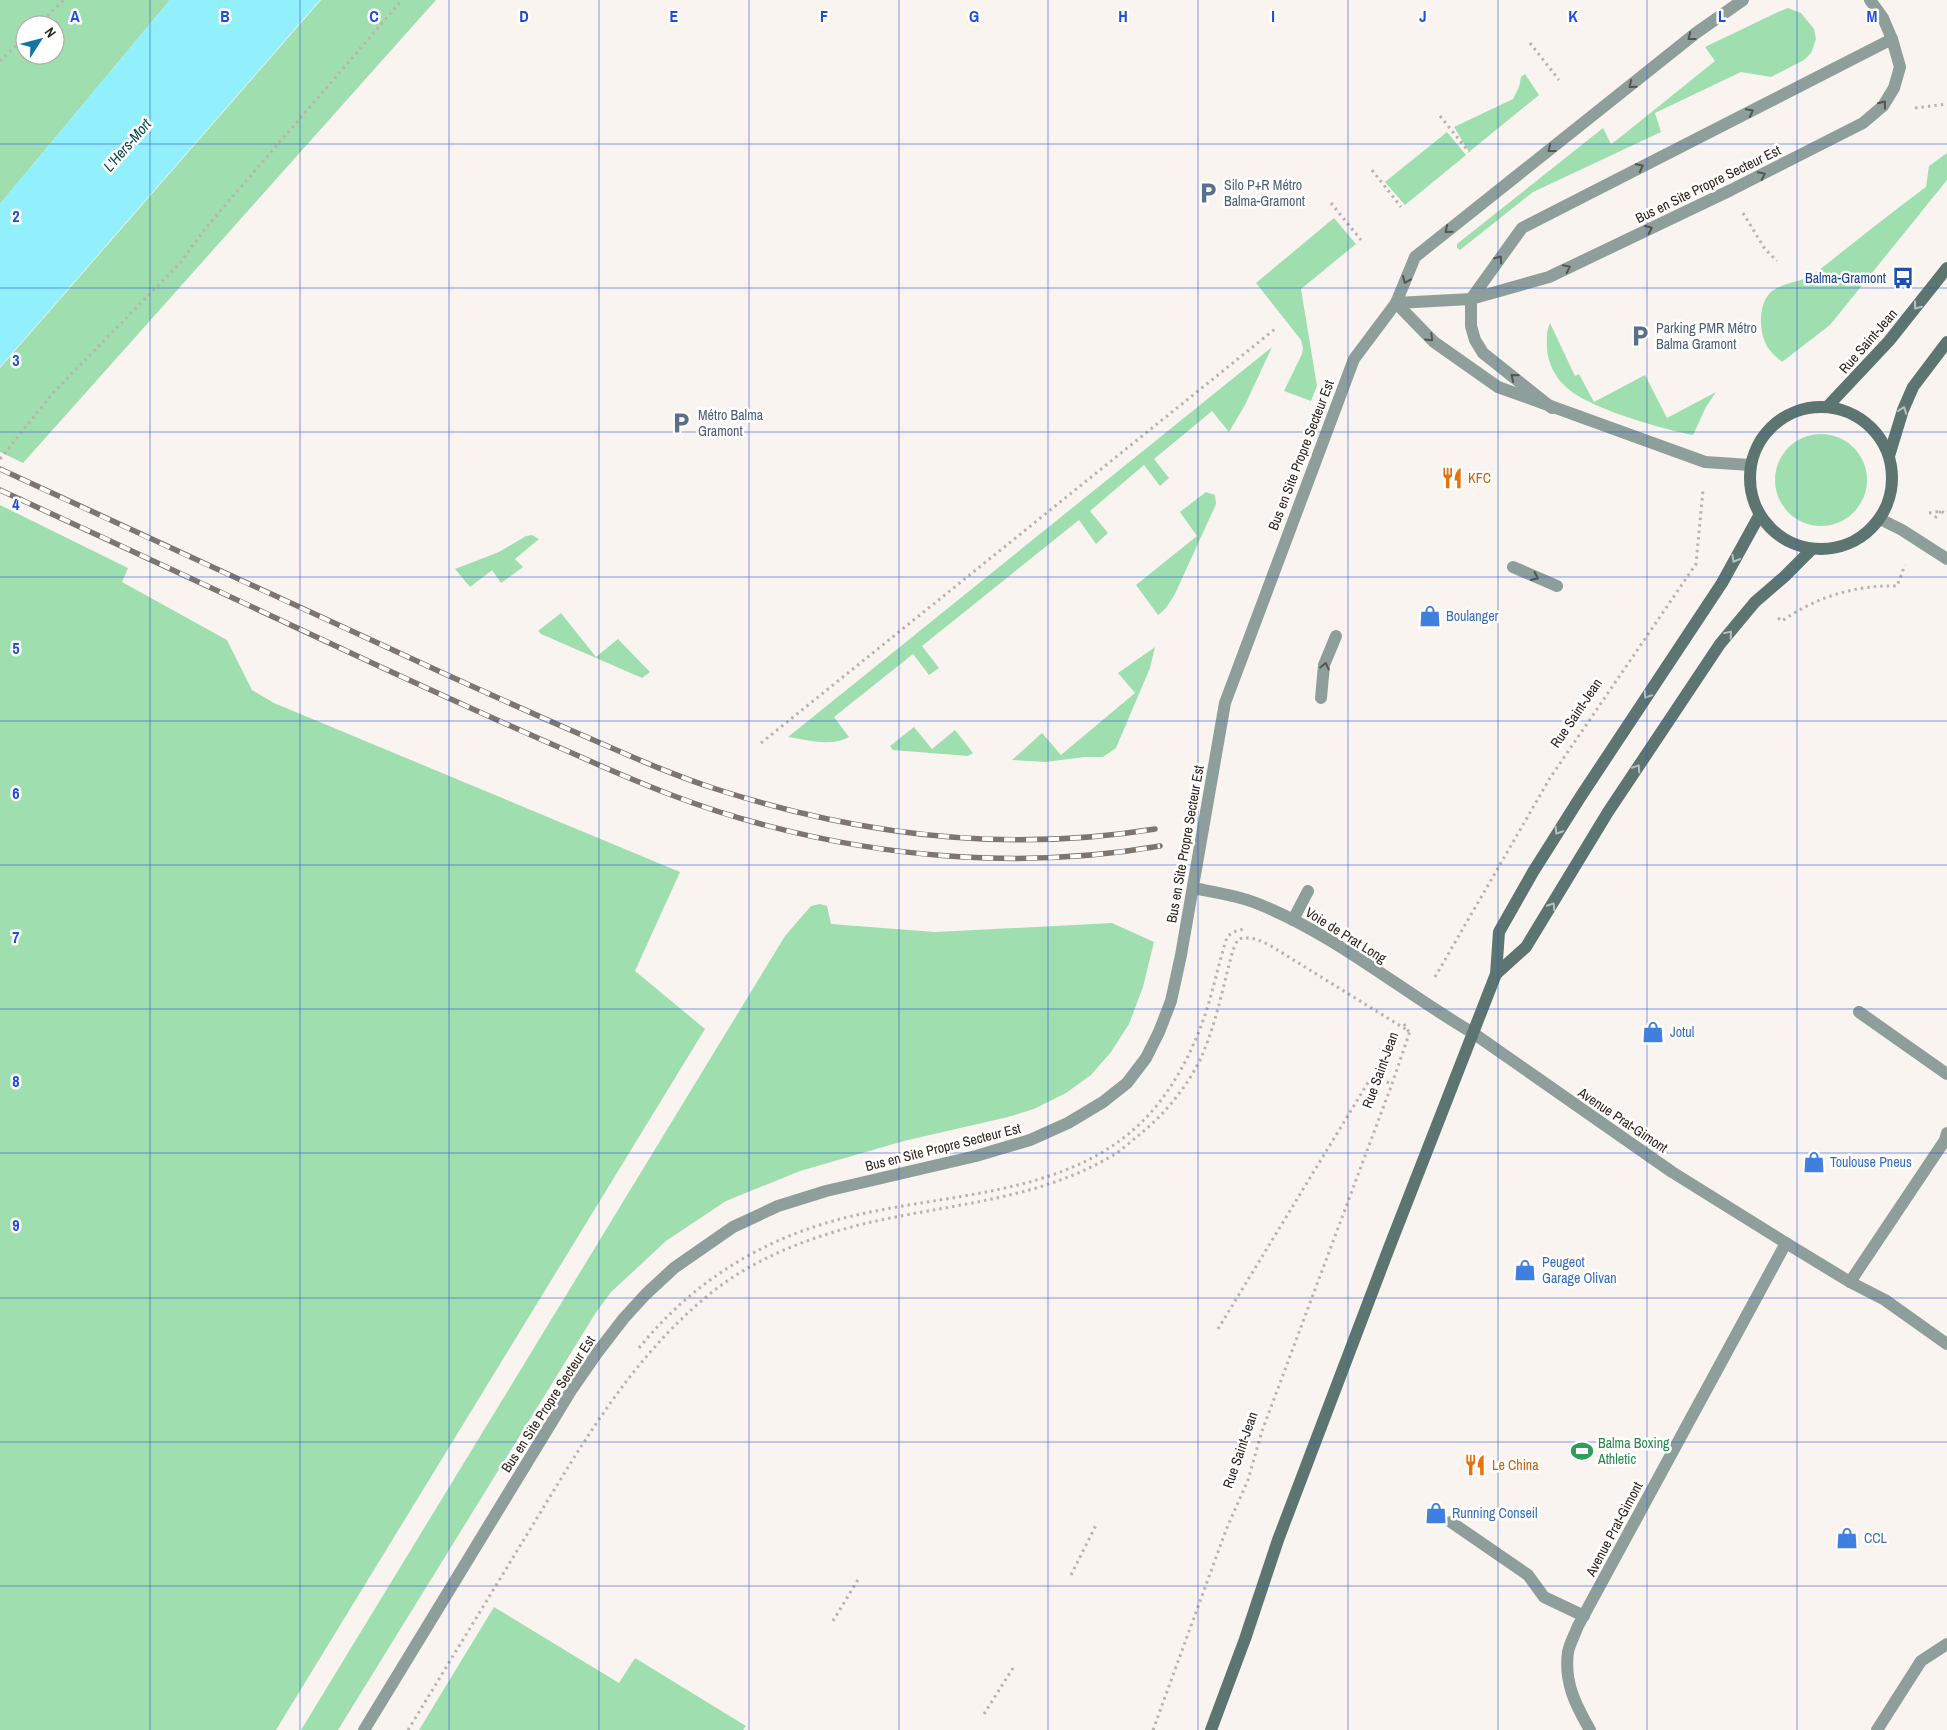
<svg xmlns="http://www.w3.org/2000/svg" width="1947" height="1730" viewBox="0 0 1947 1730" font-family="'Archivo Narrow',sans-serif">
	<rect width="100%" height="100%" fill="#faf4f0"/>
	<!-- green -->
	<g fill="#9fdeae" fill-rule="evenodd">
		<path d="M 0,0 L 170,0 L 0,204 ZM 25,25 L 55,25 L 55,55 L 25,55 Z"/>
		<polygon points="321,0 436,0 23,463 0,452 0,368"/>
		<polygon points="1788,8 1801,13 1814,29 1816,39 1811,53 1804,60 1771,77 1741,72 1655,113 1661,132 1533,192 1460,250 1457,248 1457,244 1603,128 1611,144 1618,139 1715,61 1705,47 1778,12"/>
		<polygon points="1525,74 1539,95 1469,152 1454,127 1513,99 1519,87 1521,77"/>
		<polygon points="1447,132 1466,155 1405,205 1385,182"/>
		<path d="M 1947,153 L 1947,180 L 1830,325 L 1782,362 C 1775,356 1768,350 1765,342 C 1759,328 1759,306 1769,294 C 1779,283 1798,283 1810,276 C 1823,268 1835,257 1847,248 C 1873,227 1899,207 1926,187 L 1929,166 Z"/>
		<polygon points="1334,218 1356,244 1301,289 1317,386 1311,401 1284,391 1302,354 1303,348 1301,340 1256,283"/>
		<path d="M 1550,323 L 1575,376 L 1579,374 L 1594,402 L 1645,375 L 1667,418 L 1716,392 L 1706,407 L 1693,435 C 1663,429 1586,408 1565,386 C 1555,377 1548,363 1547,349 C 1547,339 1546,332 1550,323 Z"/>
		<path d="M 1272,347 L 1245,405 L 1229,432 L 1212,411 L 1154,459 L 1169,478 L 1160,486 L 1144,465 L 1090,511 L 1108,533 L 1096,544 L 1079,520 L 922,646 L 939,668 L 929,675 L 913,654 L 834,717 L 849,737 C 832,747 807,740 788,737 Z"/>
		<circle cx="1821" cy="480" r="46"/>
		<polygon points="1206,492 1215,495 1216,504 1175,594 1166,608 1158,615 1136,585 1197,536 1180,512"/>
		<polygon points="0,505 128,568 122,582 227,640 252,690 274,703 680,872 635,971 705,1029 276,1730 0,1730"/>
		<polygon points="532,535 539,539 515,559 523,567 501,583 492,570 470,587 455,569 499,552 526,536"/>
		<polygon points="561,613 596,657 618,639 650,672 642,678 541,634 538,631"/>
		<polygon points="1155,647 1150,668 1116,748 1103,757 1085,757 1045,762 1012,760 1042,733 1061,755 1135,693 1118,673"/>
		<polygon points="914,727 932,749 955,730 973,753 968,756 893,750 890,746"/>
		<polygon points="820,904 827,906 831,924 935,932 1112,923 1154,942 1143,987 1129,1024 1111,1052 1091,1075 1066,1093 1034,1109 1008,1117 904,1141 800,1171 726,1201 666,1241 611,1292 595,1314 338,1730 301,1730 785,936 811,906"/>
		<polygon points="494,1607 619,1683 635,1658 746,1726 743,1730 419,1730"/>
	</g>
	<!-- water -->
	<polygon fill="#92effc" points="170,0 320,0 0,367 0,204"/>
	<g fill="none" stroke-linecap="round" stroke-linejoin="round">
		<!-- path -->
		<g stroke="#bbb3ae" stroke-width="3" stroke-dasharray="2.5 4" stroke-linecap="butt">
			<polyline points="38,25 64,0"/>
			<polyline points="1530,43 1559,80"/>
			<polyline points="0,61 25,37"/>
			<polyline points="1915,108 1947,104"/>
			<polyline points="1440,116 1469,152"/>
			<polyline points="1372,170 1401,207"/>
			<polyline points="1331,203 1361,240"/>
			<polyline points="1743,213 1765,249 1777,261"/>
			<polyline points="0,459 53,393 181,262 204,230 402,0"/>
			<polyline points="1929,513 1941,511 1947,515"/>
			<polyline points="1935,518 1941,511"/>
			<path d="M 1778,618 L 1782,621 C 1816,597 1855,585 1897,586 L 1905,565"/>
			<polyline points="761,743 1275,329"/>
			<polyline points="1435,977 1550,778 1696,564 1703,490"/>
			<polyline points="1404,1024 1409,1032"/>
			<polyline points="1218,1329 1372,1076 1392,1084"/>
			<path d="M 639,1348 C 690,1285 755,1243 833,1221 C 941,1190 1080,1202 1158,1104 C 1180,1076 1195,1045 1206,1012 C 1214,987 1219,962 1227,937 L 1233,932 L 1244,929"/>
			<polyline points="1071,1575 1096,1525"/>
			<polyline points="833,1621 859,1578"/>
			<polyline points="984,1714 1013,1668"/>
			<path d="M 408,1730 C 450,1661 492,1592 534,1523 C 585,1439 634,1355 711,1293 C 753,1259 808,1238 859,1225 C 944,1204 1032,1202 1110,1157 C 1121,1151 1130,1142 1139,1135 C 1164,1115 1186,1088 1200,1060 C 1216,1025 1223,986 1233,950 L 1238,939 C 1251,936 1260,940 1271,946 L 1407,1030"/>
			<polyline points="1153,1730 1226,1530 1248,1480 1262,1431 1392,1084 1410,1031"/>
		</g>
		<!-- lane -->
		<g stroke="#8e9f9b" stroke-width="12">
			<polyline points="1396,303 1471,299 1549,277 1731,190 1863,123 1883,106 1894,88 1900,67 1892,39 1883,18 1870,0"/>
			<polyline points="1396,303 1434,342 1498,387 1705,462 1750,465"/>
			<polyline points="1552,408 1483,353 1475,340 1471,326 1471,299 1522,228 1892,39"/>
			<polyline points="1513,567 1557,586"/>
			<polyline points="1321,698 1324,665 1336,636"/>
			<polyline points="1293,920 1308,891"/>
			<polyline points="1859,1012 1947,1074"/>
			<polyline points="1850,1282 1945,1140 1947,1133"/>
			<polyline points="1451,1522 1528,1575 1544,1597 1584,1616"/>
			<polyline points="364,1730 572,1389 597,1353 624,1318 646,1294 674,1268 733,1227 778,1206 826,1191 976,1156 1030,1140 1068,1123 1103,1102 1127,1083 1146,1058 1159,1032 1171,1001 1181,955 1225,703 1354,359 1396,303 1415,257 1696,33 1743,0"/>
			<polyline points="1877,1730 1921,1661 1947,1644"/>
		</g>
		<!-- street -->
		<g stroke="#8e9f9b" stroke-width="12">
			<polyline points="1880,519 1902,530 1947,559"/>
			<path d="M 1193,888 C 1213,892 1236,895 1256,903 C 1335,934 1401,991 1473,1033 L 1672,1172 L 1786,1243 L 1578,1626 C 1575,1634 1570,1643 1568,1652 C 1564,1682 1575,1704 1590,1730"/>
			<polyline points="1786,1243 1850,1282 1885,1300 1947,1344"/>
		</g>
		<!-- secondary -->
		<g stroke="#5d7570" stroke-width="12">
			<circle cx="1821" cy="478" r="71"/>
			<polyline points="1827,407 1889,341 1947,268"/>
			<polyline points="1889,456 1903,410 1913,387 1947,342"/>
			<polyline points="1496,974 1526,947 1608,812 1720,644 1755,602 1784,577 1811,550"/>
			<polyline points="1211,1730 1245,1639 1278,1540 1389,1248 1496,974 1499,932 1533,872 1581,796 1722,583 1759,516"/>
		</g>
		<!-- rail casing -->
		<g stroke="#7e756f" stroke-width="5.5">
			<g id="rail">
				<path d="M 0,469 C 131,530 262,590 393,650 C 451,677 509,703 568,729 C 617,750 666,773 716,789 C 858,835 1008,853 1155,829"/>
				<path d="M 0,490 C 128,549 255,608 383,668 C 448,698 514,728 581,757 C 639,783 699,808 761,824 C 890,859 1028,869 1160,846"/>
			</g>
		</g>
		<!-- rail -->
		<use href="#rail" stroke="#fff" stroke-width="4" stroke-dasharray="11" stroke-linecap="butt"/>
	</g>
	<!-- one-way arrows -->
	<defs><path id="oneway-chevron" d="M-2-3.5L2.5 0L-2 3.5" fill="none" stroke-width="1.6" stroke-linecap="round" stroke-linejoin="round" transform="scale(1.25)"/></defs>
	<g stroke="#55554f">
		<use href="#oneway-chevron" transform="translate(1691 37) rotate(142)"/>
		<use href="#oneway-chevron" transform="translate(1632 85) rotate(141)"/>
		<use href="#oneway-chevron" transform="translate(1883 104) rotate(-52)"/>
		<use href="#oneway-chevron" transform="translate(1750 112) rotate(-27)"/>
		<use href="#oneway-chevron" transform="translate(1551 149) rotate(142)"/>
		<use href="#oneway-chevron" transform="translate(1640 167) rotate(-27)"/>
		<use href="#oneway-chevron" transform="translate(1762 175) rotate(-26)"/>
		<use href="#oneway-chevron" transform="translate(1649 229) rotate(-25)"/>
		<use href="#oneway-chevron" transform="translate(1448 230) rotate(141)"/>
		<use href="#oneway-chevron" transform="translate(1499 259) rotate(-55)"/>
		<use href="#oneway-chevron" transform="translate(1567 268) rotate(-26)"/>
		<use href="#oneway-chevron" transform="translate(1406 280) rotate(113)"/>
		<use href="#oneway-chevron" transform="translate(1430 338) rotate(44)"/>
		<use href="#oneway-chevron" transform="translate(1514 377) rotate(-141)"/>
		<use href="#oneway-chevron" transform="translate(1535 577) rotate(24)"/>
		<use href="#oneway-chevron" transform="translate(1325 666) rotate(-77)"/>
	</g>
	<g stroke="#b6c1bf">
		<use href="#oneway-chevron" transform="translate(1917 306) rotate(128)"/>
		<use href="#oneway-chevron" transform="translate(1903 410) rotate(-70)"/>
		<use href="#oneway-chevron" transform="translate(1735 559) rotate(120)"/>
		<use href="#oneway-chevron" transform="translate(1729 634) rotate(-50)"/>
		<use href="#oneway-chevron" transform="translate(1647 695) rotate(123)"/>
		<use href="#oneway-chevron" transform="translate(1637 768) rotate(-57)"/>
		<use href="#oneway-chevron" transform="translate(1558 831) rotate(122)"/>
		<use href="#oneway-chevron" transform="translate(1552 906) rotate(-58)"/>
	</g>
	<!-- grid -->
	<path fill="none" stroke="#1d4ed8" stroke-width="1" stroke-opacity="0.55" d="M 150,0 L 150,1730M 300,0 L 300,1730M 449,0 L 449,1730M 599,0 L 599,1730M 749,0 L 749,1730M 899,0 L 899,1730M 1048,0 L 1048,1730M 1198,0 L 1198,1730M 1348,0 L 1348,1730M 1498,0 L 1498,1730M 1647,0 L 1647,1730M 1797,0 L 1797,1730M 0,144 L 1947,144M 0,288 L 1947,288M 0,432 L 1947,432M 0,577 L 1947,577M 0,721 L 1947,721M 0,865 L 1947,865M 0,1009 L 1947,1009M 0,1153 L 1947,1153M 0,1298 L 1947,1298M 0,1442 L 1947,1442M 0,1586 L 1947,1586"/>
	<!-- icons -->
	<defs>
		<g id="parking-bare" transform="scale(1.725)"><path d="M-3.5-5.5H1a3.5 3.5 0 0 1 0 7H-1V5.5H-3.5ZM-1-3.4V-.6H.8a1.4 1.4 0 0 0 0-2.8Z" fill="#5c6f8a" stroke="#fff" stroke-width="2.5" paint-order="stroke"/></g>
		<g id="bus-bare" transform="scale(1.725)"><path d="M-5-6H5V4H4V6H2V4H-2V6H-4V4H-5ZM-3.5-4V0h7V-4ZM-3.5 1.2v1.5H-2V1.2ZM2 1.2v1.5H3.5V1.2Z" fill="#1a4fb4" stroke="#fff" stroke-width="2.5" paint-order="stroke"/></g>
		<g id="restaurant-bare" transform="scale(1.725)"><path d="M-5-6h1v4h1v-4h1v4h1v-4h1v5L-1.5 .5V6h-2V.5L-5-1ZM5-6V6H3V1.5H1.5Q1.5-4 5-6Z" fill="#e8710a" stroke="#fff" stroke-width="2.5" paint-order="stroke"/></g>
		<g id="shop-bare" transform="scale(1.725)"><path d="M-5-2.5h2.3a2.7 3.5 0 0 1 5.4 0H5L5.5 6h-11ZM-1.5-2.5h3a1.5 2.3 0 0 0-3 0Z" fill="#3f7fe0" stroke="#fff" stroke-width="2.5" paint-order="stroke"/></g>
		<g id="stadium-bare" transform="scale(1.725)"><path d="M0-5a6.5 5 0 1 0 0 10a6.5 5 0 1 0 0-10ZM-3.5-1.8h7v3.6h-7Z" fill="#2e9e5b" stroke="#fff" stroke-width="2.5" paint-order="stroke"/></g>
	</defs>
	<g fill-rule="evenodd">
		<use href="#parking-bare" x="1208" y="193"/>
		<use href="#bus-bare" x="1903" y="278"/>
		<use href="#parking-bare" x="1640" y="336"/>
		<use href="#parking-bare" x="681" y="423"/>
		<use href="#restaurant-bare" x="1452" y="478"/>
		<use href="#shop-bare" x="1430" y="616"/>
		<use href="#shop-bare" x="1653" y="1032"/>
		<use href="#shop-bare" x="1814" y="1162"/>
		<use href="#shop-bare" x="1525" y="1270"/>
		<use href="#stadium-bare" x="1582" y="1451"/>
		<use href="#restaurant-bare" x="1475" y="1465"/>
		<use href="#shop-bare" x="1436" y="1513"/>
		<use href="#shop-bare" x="1847" y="1538"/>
	</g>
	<g text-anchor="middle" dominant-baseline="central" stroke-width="5" stroke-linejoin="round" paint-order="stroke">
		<!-- street labels -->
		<g font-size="14" fill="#2f241d" stroke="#fff">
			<text transform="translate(1708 184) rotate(-26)">Bus en Site Propre Secteur Est</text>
			<text transform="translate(1868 341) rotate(-49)">Rue Saint-Jean</text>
			<text transform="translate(1301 455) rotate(-69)">Bus en Site Propre Secteur Est</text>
			<text transform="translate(1576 713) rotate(-56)">Rue Saint-Jean</text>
			<text transform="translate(1185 844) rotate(-80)">Bus en Site Propre Secteur Est</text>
			<text transform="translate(1346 935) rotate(32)">Voie de Prat Long</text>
			<text transform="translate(1380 1070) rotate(-70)">Rue Saint-Jean</text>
			<text transform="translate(1623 1120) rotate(34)">Avenue Prat-Gimont</text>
			<text transform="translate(943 1147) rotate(-14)">Bus en Site Propre Secteur Est</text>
			<text transform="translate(548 1404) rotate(-57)">Bus en Site Propre Secteur Est</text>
			<text transform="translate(1240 1450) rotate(-71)">Rue Saint-Jean</text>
			<text transform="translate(1614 1529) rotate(-62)">Avenue Prat-Gimont</text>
		</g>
		<!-- service labels -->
		<g font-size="14" fill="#4e5e75" stroke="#fff" text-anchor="start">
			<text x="1224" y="185">Silo P+R Métro<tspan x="1224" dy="16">Balma-Gramont</tspan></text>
			<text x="1656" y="328">Parking PMR Métro<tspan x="1656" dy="16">Balma Gramont</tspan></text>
			<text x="698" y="415">Métro Balma<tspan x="698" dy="16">Gramont</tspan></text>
		</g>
		<!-- transit labels -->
		<g font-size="14" fill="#164399" stroke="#fff" text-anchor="end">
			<text x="1886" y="278">Balma-Gramont</text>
		</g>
		<!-- food labels -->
		<g font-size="14" fill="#c56008" stroke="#fff" text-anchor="start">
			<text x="1468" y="478">KFC</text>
			<text x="1492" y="1465">Le China</text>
		</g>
		<!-- shop labels -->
		<g font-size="14" fill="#366cbe" stroke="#fff" text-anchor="start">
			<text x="1446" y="616">Boulanger</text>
			<text x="1670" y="1032">Jotul</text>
			<text x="1830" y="1162">Toulouse Pneus</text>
			<text x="1542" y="1262">Peugeot<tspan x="1542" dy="16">Garage Olivan</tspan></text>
			<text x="1452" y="1513">Running Conseil</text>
			<text x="1864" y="1538">CCL</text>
		</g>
		<!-- leisure labels -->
		<g font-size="14" fill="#27864d" stroke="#fff" text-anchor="start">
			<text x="1598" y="1443">Balma Boxing<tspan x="1598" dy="16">Athletic</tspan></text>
		</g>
		<!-- water labels -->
		<g font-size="15" font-style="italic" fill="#0d474e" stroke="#fff">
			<text transform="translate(127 145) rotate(-49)">L'Hers-Mort</text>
		</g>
	</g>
	<g font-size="16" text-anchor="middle" font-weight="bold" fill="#1d4ed8" stroke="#fff" stroke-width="5" stroke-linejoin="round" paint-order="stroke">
		<text x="75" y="22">A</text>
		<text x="225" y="22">B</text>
		<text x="374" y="22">C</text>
		<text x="524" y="22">D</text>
		<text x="674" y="22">E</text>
		<text x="824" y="22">F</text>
		<text x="974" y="22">G</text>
		<text x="1123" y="22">H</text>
		<text x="1273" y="22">I</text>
		<text x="1423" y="22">J</text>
		<text x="1573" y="22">K</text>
		<text x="1722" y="22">L</text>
		<text x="1872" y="22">M</text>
		<text x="16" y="222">2</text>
		<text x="16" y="366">3</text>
		<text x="16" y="510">4</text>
		<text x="16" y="654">5</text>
		<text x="16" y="799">6</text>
		<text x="16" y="943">7</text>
		<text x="16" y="1087">8</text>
		<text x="16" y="1231">9</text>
	</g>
	<!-- north arrow -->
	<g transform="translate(40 40) rotate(54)"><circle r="24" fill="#ffffff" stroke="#aca7a5"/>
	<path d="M0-4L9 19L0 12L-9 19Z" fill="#1376a3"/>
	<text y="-8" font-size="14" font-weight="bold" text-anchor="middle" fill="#2f241d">N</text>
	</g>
</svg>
